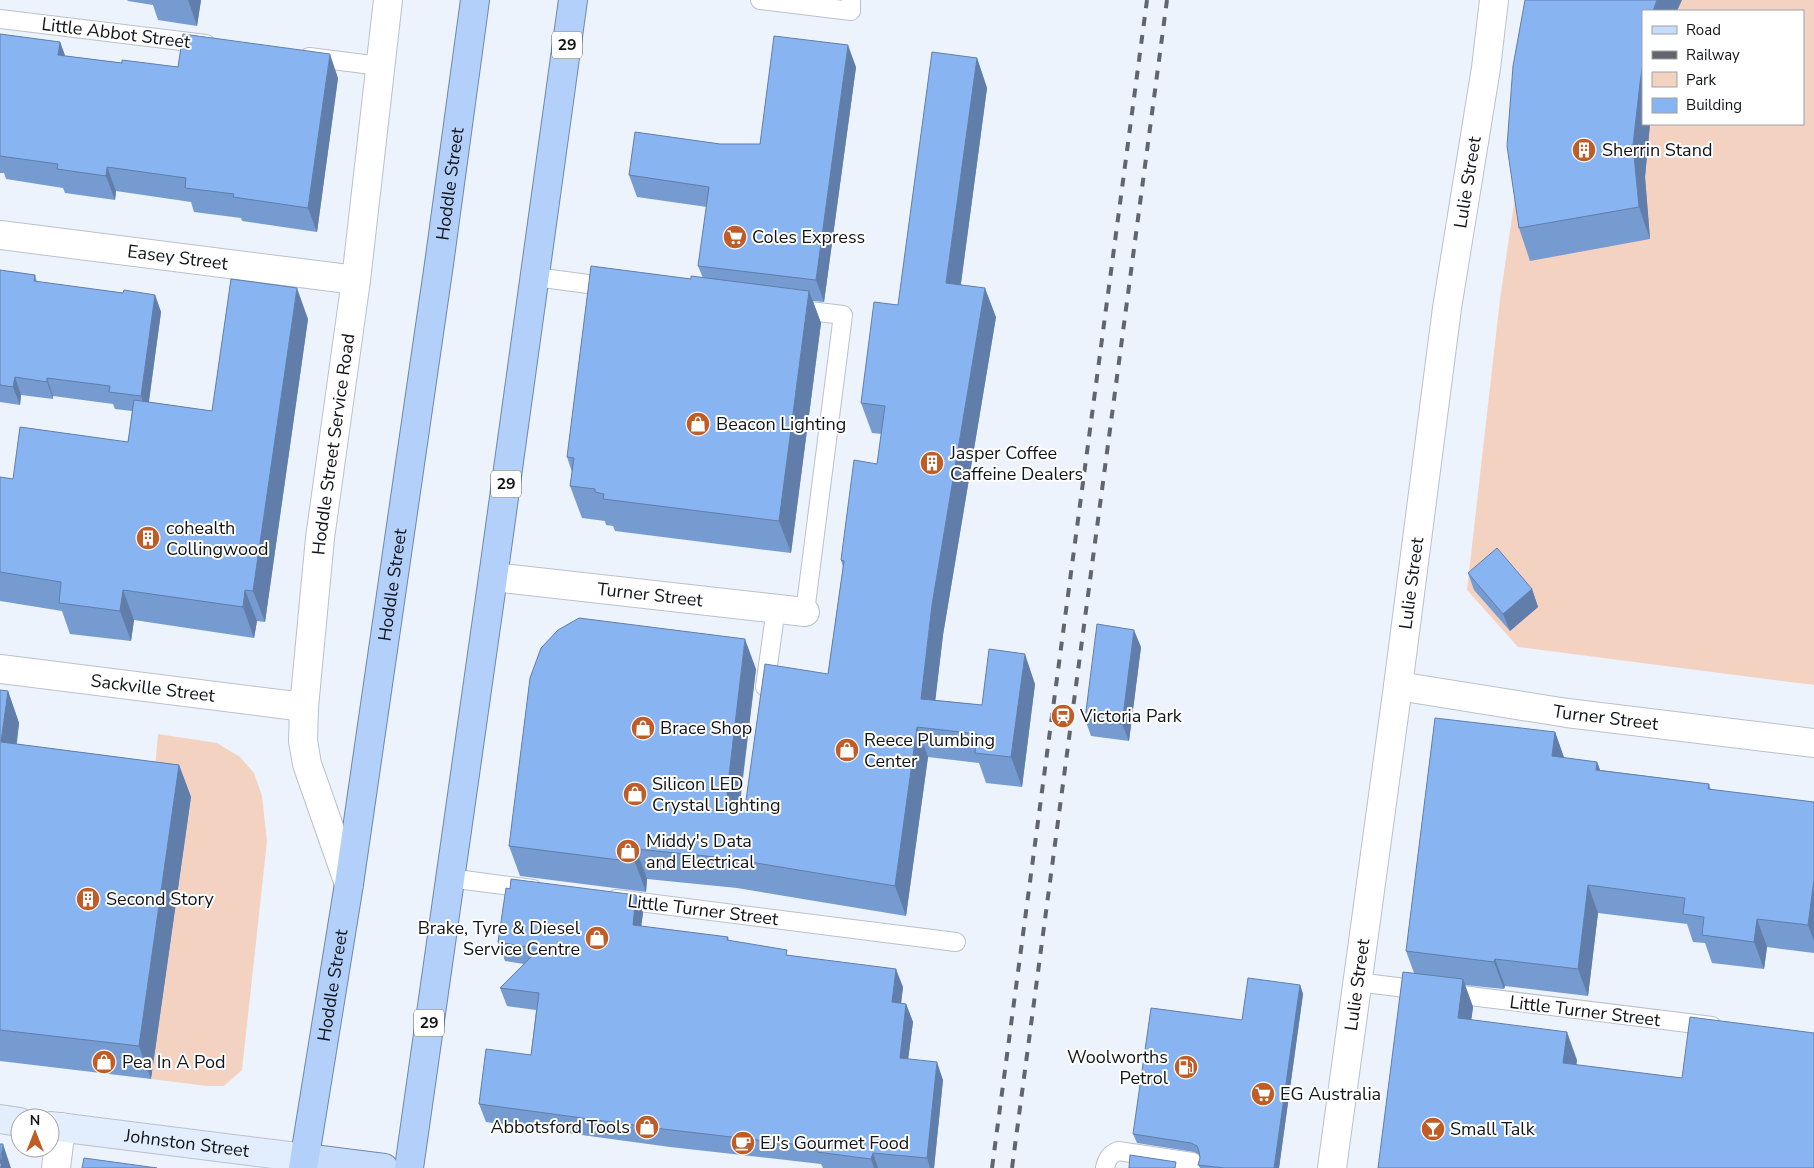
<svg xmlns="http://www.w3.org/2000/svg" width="1814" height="1168" viewBox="0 0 1814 1168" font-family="'Nunito Sans',sans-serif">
	<rect width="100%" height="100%" fill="#ecf3fd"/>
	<!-- green -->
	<g fill="#f4d2c2" fill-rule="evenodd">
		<path d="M 1544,0 L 1814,0 L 1814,685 L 1518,647 L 1467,590 L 1500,299 ZM 1643,11 L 1803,11 L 1803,124 L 1643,124 Z"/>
		<polygon points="158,734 217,743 240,757 254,773 262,796 267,841 242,1070 224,1086 207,1086 151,1079 191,797 153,791"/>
	</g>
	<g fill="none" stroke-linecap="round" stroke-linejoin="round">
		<!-- service casing -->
		<g stroke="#bac1cb" stroke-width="20">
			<g id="service">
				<polyline points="760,0 851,11 851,0"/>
				<polyline points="0,19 206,44"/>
				<polyline points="309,57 380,66"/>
				<polyline points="535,277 611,287"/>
				<polyline points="793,309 843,315 805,612"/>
				<polyline points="765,687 776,608"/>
				<polyline points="449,878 533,889"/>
				<polyline points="616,899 956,942"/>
				<polyline points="1357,982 1712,1026"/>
				<path d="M 1105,1168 C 1107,1159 1110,1154 1118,1151 L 1192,1162 L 1193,1168"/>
			</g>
		</g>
		<!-- minor casing -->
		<g stroke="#bac1cb" stroke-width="30">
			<g id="minor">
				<path id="s1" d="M 0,235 L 356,280"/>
				<path id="s2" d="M 493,577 L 805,612"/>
				<path id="s3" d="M 0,669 L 304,707"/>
				<path id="s4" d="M 1398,686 L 1567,713 L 1814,743"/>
				<path id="s5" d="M 349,884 L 307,764 L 303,741 L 304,707 L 320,538 L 356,280 L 388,0"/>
				<polyline points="56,1168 61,1127"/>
				<path id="s6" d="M 1332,1168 L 1398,686 L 1447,308 L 1486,68 L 1494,0"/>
			</g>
		</g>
		<!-- secondary casing -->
		<g stroke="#bac1cb" stroke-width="30">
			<g id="secondary">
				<polyline points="0,1119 20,1122"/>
				<path id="s7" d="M 50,1126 L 305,1158"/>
			</g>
		</g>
		<!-- primary casing -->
		<g stroke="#6e87ab" stroke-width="30">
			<polyline id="primary" points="305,1158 384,1168"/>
		</g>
		<!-- trunk casing -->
		<g stroke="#6e87ab" stroke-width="30">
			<g id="trunk">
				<path id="s8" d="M 303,1168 L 349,884 L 439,264 L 475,0"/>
				<polyline points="409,1168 493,577 573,0"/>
			</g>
		</g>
		<!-- service -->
		<use href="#service" stroke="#fff" stroke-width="18"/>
		<!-- minor -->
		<use href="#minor" stroke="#fff" stroke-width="28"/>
		<!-- secondary -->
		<use href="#secondary" stroke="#e2eefe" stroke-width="28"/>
		<!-- primary -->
		<use href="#primary" stroke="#c6dcfc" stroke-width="28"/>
		<!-- trunk -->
		<use href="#trunk" stroke="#b3d0fb" stroke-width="28"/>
		<!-- rail -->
		<g stroke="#62666c" stroke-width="4" stroke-dasharray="9 9" stroke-linecap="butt">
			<polyline points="992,1168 1147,0"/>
			<polyline points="1012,1168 1167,0"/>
		</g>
	</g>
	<!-- wall -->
	<g fill="#769bd0">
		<polygon points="127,0 201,0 197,26 158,20 153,5 128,1"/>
		<polygon points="1643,11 1643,124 1650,124 1645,177 1650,239 1530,261 1519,228"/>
		<polygon points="0,34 60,42 65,56 122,63 338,78 317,232 242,221 241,218 194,212 191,202 116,191 115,200 65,193 63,188 6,179 4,173 0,173"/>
		<polygon points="977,58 987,88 961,284 996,317 943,635 935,700 982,705 1035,684 1022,787 986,783 979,763 928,757 906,916 737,888 647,879 646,892 520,876 509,846 756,669 740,804 742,804 746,800 828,674 843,567 841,560 877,464 882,434 872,433 861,403 898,305"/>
		<polygon points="856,67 824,302 813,301 821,323 791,553 615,531 613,526 606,525 605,521 582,518 570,486 572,472 567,457 691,279 703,278 698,266 707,207 637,197 629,175 720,144 760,144"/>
		<polygon points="0,270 35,275 37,282 123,293 155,295 161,312 149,402 212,411 308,319 265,622 257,621 254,638 134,620 131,641 70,634 62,611 0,601 0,477 13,479 128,442 132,411 115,409 113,404 53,396 53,399 21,395 20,405 0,402"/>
		<polygon points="1468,573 1532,589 1538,607 1510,631 1474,590"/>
		<polygon points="1141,647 1129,741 1091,736 1085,719"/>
		<polygon points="0,690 8,691 19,723 17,744 179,765 191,797 151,1079 0,1061"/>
		<polygon points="1555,732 1564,758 1597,762 1600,770 1709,784 1711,790 1814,802 1814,953 1767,947 1764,969 1712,963 1705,943 1693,942 1687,924 1598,913 1588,996 1505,986 1504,989 1465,985 1473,1007 1471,1020 1577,1060 1576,1065 1814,1168 1378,1168 1414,973 1406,951"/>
		<polygon points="636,895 643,913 641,926 728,937 729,941 788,956 903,987 901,1003 906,1004 913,1022 908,1059 943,1080 934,1168 823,1168 821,1164 670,1147 486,1122 479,1104 531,1055 536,1010 507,1006 500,988 524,964 505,961 498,942"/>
		<polygon points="1300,985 1303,994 1279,1168 1200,1168 1198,1165 1200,1158 1200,1155 1194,1152 1137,1143 1133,1134 1242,1020"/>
	</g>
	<!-- shaded-wall -->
	<g fill="#607ea9">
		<polygon points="188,0 201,0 197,26"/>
		<polygon points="1657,0 1682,0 1677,11 1653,11"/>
		<polygon points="60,42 69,66 58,55"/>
		<polygon points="848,45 856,67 824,302 816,280"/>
		<polygon points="330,54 338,78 317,232 308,208"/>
		<polygon points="977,58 987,88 957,312 946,283"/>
		<polygon points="1643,62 1643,124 1650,124 1645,177 1650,239 1639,207 1633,145 1640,83"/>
		<polygon points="107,167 116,191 115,200 106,176"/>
		<polygon points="297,288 308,319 265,622 253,591"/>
		<polygon points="985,288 996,317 943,635 932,729 921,699 932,605"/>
		<polygon points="809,291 821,323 791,553 779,521"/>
		<polygon points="155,295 161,312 147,414 141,396"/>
		<polygon points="15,377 21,395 20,405 13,387"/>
		<polygon points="47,378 53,396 53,399 47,382"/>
		<polygon points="1532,589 1538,607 1510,631 1503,614"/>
		<polygon points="123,590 134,620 131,641 120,611"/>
		<polygon points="245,590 257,621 254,638 243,607"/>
		<polygon points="1134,630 1141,647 1129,741 1122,724"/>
		<polygon points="745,639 756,669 737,823 727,793"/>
		<polygon points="1025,654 1035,684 1022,787 1011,757"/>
		<polygon points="8,691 19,723 12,774 1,742"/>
		<polygon points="917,727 928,757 906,916 895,886"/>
		<polygon points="1555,732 1565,760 1552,756"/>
		<polygon points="1597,762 1607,789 1596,770"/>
		<polygon points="179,765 191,797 151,1079 139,1046"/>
		<polygon points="636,849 647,879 646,892 635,862"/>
		<polygon points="1814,880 1814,941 1808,925"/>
		<polygon points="1588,885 1598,913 1588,996 1578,969"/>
		<polygon points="636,895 643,913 639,943 633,925"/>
		<polygon points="1757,919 1767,947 1764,969 1754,942"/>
		<polygon points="1495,959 1505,986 1504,989 1494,962"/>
		<polygon points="896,969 903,987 899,1020 892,1002"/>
		<polygon points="1463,979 1473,1007 1468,1046 1458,1018"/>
		<polygon points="1300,985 1303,994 1279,1168 1274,1168"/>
		<polygon points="906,1004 913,1022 906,1076 900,1058"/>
		<polygon points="1567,1032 1577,1060 1573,1091 1563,1063"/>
		<polygon points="937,1062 943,1080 934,1168 930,1168 927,1158"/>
		<polygon points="3,1144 11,1168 0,1168"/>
		<polygon points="873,1153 878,1168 874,1168 871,1159"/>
	</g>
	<!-- building -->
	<g fill="#89b4f2" stroke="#607ea9">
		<polygon points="1525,0 1657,0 1653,11 1643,11 1643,62 1640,83 1633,145 1639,207 1519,228 1507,146 1513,66"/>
		<polygon points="0,34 60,42 58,55 122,63 122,60 178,67 183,34 330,54 308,208 233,197 234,194 185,188 186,178 107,167 106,176 57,169 58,164 0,156"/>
		<polygon points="774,36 848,45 816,280 698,266 709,187 629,175 635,132 720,144 760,144"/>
		<polygon points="932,52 977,58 946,283 985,288 932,605 921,699 982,705 989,649 1025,654 1011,757 975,753 977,734 917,727 895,886 726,858 636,849 635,862 509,846 530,678 541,648 558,630 579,618 745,639 727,793 730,802 735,804 742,804 746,800 765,664 828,674 844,561 841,560 854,460 877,464 885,406 861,403 874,302 898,305"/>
		<polygon points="591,266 691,279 691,276 809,291 779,521 603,499 604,494 595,492 595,489 570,486 574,458 567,457"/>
		<polygon points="0,270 35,275 34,281 123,293 124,290 155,295 141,396 109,392 110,386 47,378 47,382 15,377 13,387 0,385"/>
		<polygon points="231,279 297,288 253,591 245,590 243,607 123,590 120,611 59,603 61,582 0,572 0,477 13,479 20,427 128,442 134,400 212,411"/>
		<polygon points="1497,548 1532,589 1503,614 1468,573"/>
		<polygon points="1097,624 1134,630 1122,724 1085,719"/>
		<polygon points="0,690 8,691 1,742 179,765 139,1046 0,1030"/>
		<polygon points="1435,718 1555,732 1552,756 1597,762 1596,770 1709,784 1708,789 1814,802 1814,880 1808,925 1757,919 1754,942 1702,935 1704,917 1683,914 1685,898 1588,885 1578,969 1495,959 1494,962 1406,951"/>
		<polygon points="511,879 636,895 633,925 728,937 727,940 787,950 786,955 896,969 892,1002 906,1004 900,1058 937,1062 927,1158 873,1153 871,1159 817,1152 817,1147 663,1129 479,1104 486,1049 531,1055 539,993 500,988 539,949 498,942 506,888 510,889"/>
		<polygon points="1403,972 1463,979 1458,1018 1567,1032 1563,1063 1682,1078 1690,1017 1814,1033 1814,1168 1378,1168"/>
		<polygon points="1248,978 1300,985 1274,1168 1225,1168 1198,1165 1200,1158 1199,1151 1197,1146 1191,1143 1133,1134 1151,1008 1242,1020"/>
		<polygon points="0,1144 3,1144 0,1164"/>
		<polygon points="1130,1155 1176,1162 1175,1168 1129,1168"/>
		<polygon points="84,1158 157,1168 82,1168"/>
	</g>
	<!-- icons -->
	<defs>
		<g id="building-disc" transform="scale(1.25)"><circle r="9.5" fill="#c05c25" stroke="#fff"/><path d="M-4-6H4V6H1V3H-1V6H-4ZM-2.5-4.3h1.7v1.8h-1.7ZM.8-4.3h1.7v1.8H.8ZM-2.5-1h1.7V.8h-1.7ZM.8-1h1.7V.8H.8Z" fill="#fff"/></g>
		<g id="supermarket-disc" transform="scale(1.25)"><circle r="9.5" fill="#c05c25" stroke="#fff"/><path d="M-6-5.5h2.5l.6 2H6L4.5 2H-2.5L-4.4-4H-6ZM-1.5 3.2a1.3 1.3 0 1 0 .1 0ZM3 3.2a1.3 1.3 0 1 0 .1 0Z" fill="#fff"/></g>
		<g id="shop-disc" transform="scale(1.25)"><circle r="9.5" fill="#c05c25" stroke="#fff"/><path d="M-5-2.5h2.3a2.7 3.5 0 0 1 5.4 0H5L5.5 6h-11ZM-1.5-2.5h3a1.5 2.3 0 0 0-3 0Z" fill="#fff"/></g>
		<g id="station-disc" transform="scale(1.25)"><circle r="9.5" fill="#c05c25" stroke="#fff"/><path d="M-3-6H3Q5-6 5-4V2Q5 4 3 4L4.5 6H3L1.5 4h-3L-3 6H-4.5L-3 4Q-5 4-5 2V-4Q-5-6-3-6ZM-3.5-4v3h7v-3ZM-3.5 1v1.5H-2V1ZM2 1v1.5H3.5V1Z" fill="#fff"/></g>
		<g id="fuel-disc" transform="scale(1.25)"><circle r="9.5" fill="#c05c25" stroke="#fff"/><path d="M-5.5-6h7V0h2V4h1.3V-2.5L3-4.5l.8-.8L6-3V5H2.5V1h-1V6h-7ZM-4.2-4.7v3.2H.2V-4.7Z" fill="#fff"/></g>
		<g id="bar-disc" transform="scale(1.25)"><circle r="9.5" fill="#c05c25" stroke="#fff"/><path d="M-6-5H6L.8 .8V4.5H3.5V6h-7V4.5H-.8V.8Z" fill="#fff"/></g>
		<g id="cafe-disc" transform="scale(1.25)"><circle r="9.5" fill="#c05c25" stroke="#fff"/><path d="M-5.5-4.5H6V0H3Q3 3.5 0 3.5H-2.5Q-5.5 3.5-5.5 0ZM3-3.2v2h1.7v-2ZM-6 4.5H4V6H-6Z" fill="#fff"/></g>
	</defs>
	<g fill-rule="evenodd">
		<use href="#building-disc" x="1584" y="150"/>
		<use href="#supermarket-disc" x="735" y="237"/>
		<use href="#shop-disc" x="698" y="424"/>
		<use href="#building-disc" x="932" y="463"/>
		<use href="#building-disc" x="148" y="538"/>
		<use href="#station-disc" x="1063" y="716"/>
		<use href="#shop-disc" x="643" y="728"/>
		<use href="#shop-disc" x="847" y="750"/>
		<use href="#shop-disc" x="635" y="794"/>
		<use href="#shop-disc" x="628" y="851"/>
		<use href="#building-disc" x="88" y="899"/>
		<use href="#shop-disc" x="597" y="938"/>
		<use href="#shop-disc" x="104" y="1062"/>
		<use href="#fuel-disc" x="1186" y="1067"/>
		<use href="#supermarket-disc" x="1263" y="1094"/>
		<use href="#shop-disc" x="647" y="1127"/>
		<use href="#bar-disc" x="1433" y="1129"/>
		<use href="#cafe-disc" x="743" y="1143"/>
	</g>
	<g text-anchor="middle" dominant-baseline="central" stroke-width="4" stroke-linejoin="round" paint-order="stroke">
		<!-- shield labels -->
		<g fill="#fff" stroke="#595a5d" stroke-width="1">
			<rect x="552" y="31.5" width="30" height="27" rx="4"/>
			<rect x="491" y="470.5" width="30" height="27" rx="4"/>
			<rect x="414" y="1009.5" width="30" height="27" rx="4"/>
		</g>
		<g font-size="16" font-weight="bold" fill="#121418">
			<text x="567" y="45">29</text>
			<text x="506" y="484">29</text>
			<text x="429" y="1023">29</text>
		</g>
		<!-- street labels -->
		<g font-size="18" fill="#121418" stroke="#fff">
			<text transform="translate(116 33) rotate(7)">Little Abbot Street</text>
			<text stroke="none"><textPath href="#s6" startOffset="995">Lulie Street</textPath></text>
			<text stroke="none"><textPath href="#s8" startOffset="995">Hoddle Street</textPath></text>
			<text stroke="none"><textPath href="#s1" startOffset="179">Easey Street</textPath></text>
			<text stroke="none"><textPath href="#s5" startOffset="449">Hoddle Street Service Road</textPath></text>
			<text stroke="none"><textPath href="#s8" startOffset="590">Hoddle Street</textPath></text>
			<text stroke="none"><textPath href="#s6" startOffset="590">Lulie Street</textPath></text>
			<text stroke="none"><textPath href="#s2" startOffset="158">Turner Street</textPath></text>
			<text stroke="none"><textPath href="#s3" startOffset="154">Sackville Street</textPath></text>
			<text stroke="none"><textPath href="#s4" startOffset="210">Turner Street</textPath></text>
			<text transform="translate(703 910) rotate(7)">Little Turner Street</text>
			<text stroke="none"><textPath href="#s8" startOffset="185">Hoddle Street</textPath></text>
			<text stroke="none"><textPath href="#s6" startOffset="185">Lulie Street</textPath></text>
			<text transform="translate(1585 1011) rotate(7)">Little Turner Street</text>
			<text stroke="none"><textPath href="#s7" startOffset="138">Johnston Street</textPath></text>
		</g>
		<!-- poi labels -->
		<g font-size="18" fill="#121418" stroke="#fff" text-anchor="start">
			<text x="1602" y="150">Sherrin Stand</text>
			<text x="752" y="237">Coles Express</text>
			<text x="716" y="424">Beacon Lighting</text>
			<text x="950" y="453">Jasper Coffee<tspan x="950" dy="21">Caffeine Dealers</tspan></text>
			<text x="166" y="528">cohealth<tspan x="166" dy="21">Collingwood</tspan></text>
			<text x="1080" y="716">Victoria Park</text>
			<text x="660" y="728">Brace Shop</text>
			<text x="864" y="740">Reece Plumbing<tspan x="864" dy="21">Center</tspan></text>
			<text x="652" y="784">Silicon LED<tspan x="652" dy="21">Crystal Lighting</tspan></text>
			<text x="646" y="841">Middy's Data<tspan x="646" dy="21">and Electrical</tspan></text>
			<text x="106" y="899">Second Story</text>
			<text x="580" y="928" text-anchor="end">Brake, Tyre &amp; Diesel<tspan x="580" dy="21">Service Centre</tspan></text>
			<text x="1168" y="1057" text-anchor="end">Woolworths<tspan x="1168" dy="21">Petrol</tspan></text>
			<text x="122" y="1062">Pea In A Pod</text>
			<text x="1280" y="1094">EG Australia</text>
			<text x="630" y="1127" text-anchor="end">Abbotsford Tools</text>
			<text x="1450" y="1129">Small Talk</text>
			<text x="760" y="1143">EJ's Gourmet Food</text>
		</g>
	</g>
	<!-- legend -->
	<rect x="1642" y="10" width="162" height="115" fill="#ffffff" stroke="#a0a1a3"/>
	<rect x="1652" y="26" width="25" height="8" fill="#c6dcfc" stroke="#a0a1a3"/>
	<text x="1686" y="35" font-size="15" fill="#121418">Road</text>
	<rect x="1652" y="51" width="25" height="8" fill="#62666c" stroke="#a0a1a3"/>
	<text x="1686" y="60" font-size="15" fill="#121418">Railway</text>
	<rect x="1652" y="72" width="25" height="15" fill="#f4d2c2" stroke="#a0a1a3"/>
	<text x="1686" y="85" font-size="15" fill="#121418">Park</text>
	<rect x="1652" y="98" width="25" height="15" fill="#89b4f2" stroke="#a0a1a3"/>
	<text x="1686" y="110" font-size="15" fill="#121418">Building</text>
	<!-- north arrow -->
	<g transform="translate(35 1133)"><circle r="24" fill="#ffffff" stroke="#a0a1a3"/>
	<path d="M0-4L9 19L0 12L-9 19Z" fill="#c05c25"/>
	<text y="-8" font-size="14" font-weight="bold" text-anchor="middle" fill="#121418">N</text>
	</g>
</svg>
